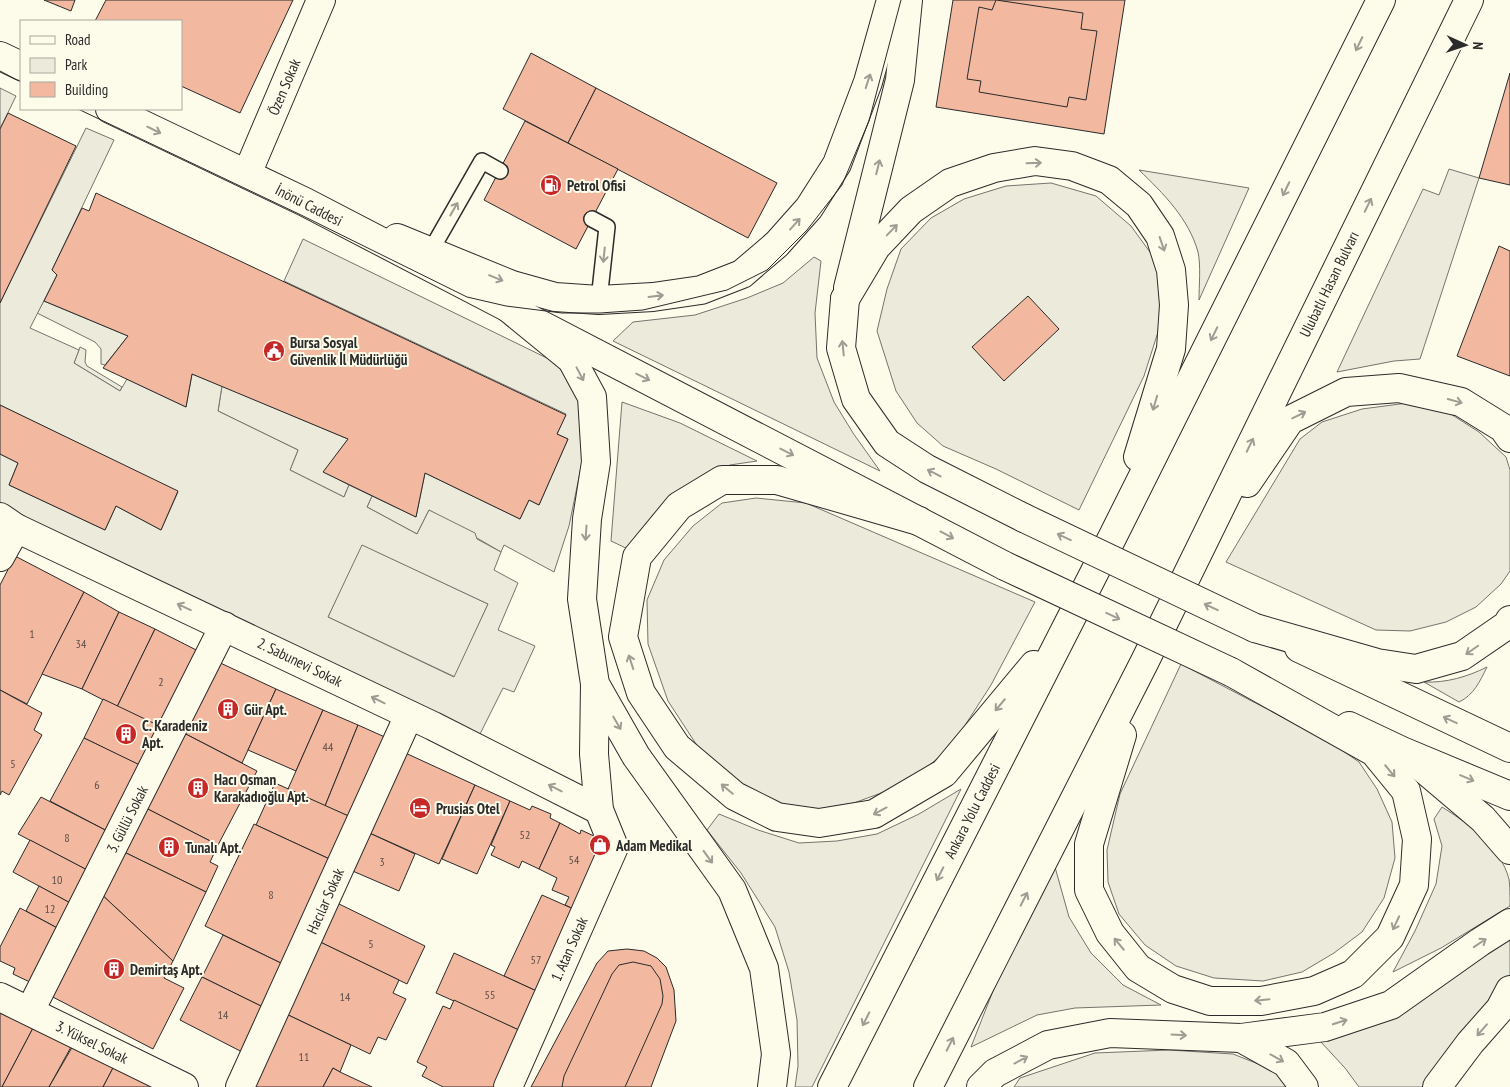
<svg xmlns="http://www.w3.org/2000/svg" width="1510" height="1087" viewBox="0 0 1510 1087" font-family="'PT Sans Narrow',sans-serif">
	<rect width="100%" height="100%" fill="#fdfbea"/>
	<!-- green -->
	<g fill="#ecebdb" stroke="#74746e">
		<polygon points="1449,169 1479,178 1420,359 1394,361 1337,372 1423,189 1439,195"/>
		<path d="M 1139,170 L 1249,188 L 1199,300 C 1199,286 1201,265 1198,252 C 1189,219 1163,193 1139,170 Z"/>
		<polygon points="1051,183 1096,196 1131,226 1155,259 1163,296 1158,332 1144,376 1079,510 996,469 943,446 917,423 896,391 877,331 887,289 901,249 931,218 964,199 1006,186"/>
		<polygon points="303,239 555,362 582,398 587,438 569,526 554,572 504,545 501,552 429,510 417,534 367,507 372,496 416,517 425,473 520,519 529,500 539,505 568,439 557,434 566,414 284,281"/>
		<polygon points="814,257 821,261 815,313 817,358 834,402 853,433 880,471 613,341 633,322 695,315 747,298 783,283"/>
		<polygon points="44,301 128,336 105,365 101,364 101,349 95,342 37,313"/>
		<polygon points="80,347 86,350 85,362 87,366 122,387 120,391 74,363"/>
		<polygon points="222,386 348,439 324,472 349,485 344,497 290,470 298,450 218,411"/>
		<polygon points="622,402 680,423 757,461 730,465 703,475 674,494 628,549 611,541"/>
		<polygon points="1415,402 1446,411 1479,432 1506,457 1510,470 1510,571 1501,584 1476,607 1446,622 1410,631 1376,630 1226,562 1300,439 1322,422 1362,409"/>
		<polygon points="756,498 806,503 1035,602 991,685 951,747 908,783 854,803 813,810 777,807 738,783 698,747 668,701 648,644 647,600 664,560 693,526 722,503"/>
		<polygon points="361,544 488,604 455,677 328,617"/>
		<polygon points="1181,664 1330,742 1359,762 1377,789 1392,822 1395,858 1384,898 1362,932 1334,953 1302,972 1263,981 1214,978 1176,966 1145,945 1119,914 1108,882 1107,850 1120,794"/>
		<path d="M 1487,667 C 1480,681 1474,695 1459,702 L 1424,682 C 1446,683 1467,677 1487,667 Z"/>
		<polygon points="961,789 812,1087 795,1087 798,1066 797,1020 789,972 775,927 741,873 707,830 719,814 758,830 799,843 837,841 877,834 919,814"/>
		<path d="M 1442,807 C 1469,824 1500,846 1509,879 C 1510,886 1510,897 1510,906 L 1441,948 L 1393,972 L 1415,931 L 1436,884 L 1442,846 L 1434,819 Z"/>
		<polygon points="1055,867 1069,917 1091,953 1123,985 1161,1005 1075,1008 1037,1015 971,1047 993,991 1027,916"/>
		<polygon points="1510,923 1510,990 1437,1087 1359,1087 1345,1068 1320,1041"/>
		<polygon points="1169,1050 1233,1054 1286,1075 1292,1087 1014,1087 1020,1078 1095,1053"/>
	</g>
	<!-- parking -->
	<g fill="#eceadb" stroke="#74746e" fill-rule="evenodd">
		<polygon points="0,88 16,96 0,129"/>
		<path d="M 86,128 L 114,140 L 52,270 L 57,275 L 30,328 L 79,350 L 74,363 L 120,391 L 127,379 L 186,407 L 192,374 L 222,386 L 218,411 L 298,450 L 290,470 L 344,497 L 349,485 L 372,496 L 367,507 L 417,534 L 429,510 L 475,533 L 477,539 L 501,552 L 494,570 L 518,583 L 498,630 L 535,646 L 514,692 L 503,688 L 474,746 L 0,517 L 0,454 L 18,463 L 9,485 L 105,530 L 116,506 L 161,530 L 178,492 L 0,405 L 0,303 ZM 362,545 L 488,604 L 454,677 L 328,617 Z"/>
	</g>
	<!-- building -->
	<g fill="#f2b8a0" stroke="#2b2b2b">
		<polygon points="44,0 75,0 71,11"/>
		<polygon points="106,0 293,0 240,113 181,86 181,21 95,21"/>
		<polygon points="953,0 1125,0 1104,134 936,107"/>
		<polygon points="996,0 1083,13 1081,29 1097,31 1086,100 1069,97 1067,107 979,92 981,81 967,79 979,7 992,10"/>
		<polygon points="531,53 596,88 568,143 503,109"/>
		<polygon points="1510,73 1510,185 1479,178"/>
		<polygon points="596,88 777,183 748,238 568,143"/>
		<polygon points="8,113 76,146 0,303 0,129"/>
		<polygon points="525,121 618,169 576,249 484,200"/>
		<polygon points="96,193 566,415 557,434 568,439 539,505 529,500 520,519 425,473 416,517 323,472 348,439 192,374 186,407 103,368 128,336 44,301 57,275 52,270 82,208 89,211"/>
		<polygon points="1499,246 1510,251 1510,376 1457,356"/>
		<polygon points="1028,296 1059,329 1004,381 972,347"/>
		<polygon points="0,405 178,491 161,530 116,506 105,530 9,485 18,463 0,454"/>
		<polygon points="15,556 84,592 27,704 0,690 0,585"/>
		<polygon points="84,592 119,612 82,689 42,674"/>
		<polygon points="119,612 155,629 117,707 82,689"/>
		<polygon points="155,629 206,655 168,730 117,707"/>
		<polygon points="214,660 276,689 242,763 178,730"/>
		<polygon points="276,689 323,710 296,771 248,750"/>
		<polygon points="0,690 42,713 34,730 42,735 9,795 2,791 0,795"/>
		<polygon points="103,699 168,730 149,770 84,738"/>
		<polygon points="323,710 358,725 325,806 288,789"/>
		<polygon points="358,725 387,738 353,818 325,806"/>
		<polygon points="178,730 257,771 218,845 140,805"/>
		<polygon points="84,738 144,767 111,833 50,801"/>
		<polygon points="401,751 475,785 439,864 365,831"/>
		<polygon points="275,783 353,818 336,862 256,825"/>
		<polygon points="475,785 510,801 477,874 442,859"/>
		<polygon points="41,797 111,833 91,872 18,834"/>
		<polygon points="510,801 530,810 532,806 551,814 550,818 560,823 539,869 522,861 519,868 491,855 495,847 491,845"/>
		<polygon points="140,805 218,845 210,862 218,866 206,892 120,850"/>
		<polygon points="560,823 580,834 581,830 607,842 578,911 565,905 569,897 552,890 557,878 539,869"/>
		<polygon points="254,824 336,862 287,966 205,926"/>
		<polygon points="365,831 415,854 399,891 348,869"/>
		<polygon points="30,840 91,872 74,905 13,872"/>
		<polygon points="120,850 206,892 173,961 99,892"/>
		<polygon points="39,886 74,905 61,930 26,911"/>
		<polygon points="99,892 173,961 164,978 184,988 153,1049 47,994"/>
		<polygon points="542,895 578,911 543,994 504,976"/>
		<polygon points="335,902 425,946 407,984 316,940"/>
		<polygon points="20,908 61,930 34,984 13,974 15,968 0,961 0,947"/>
		<polygon points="223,935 287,966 267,1009 202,977"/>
		<polygon points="316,940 399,980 393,993 406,999 386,1040 378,1037 370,1054 282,1012"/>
		<polygon points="627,949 644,951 657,958 666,967 674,990 676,1021 651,1087 531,1087 597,963 608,951"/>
		<polygon points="454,953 543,994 521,1031 436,993"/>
		<polygon points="633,962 651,966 660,979 663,996 662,1004 625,1087 562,1087 564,1076 612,974 619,965"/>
		<polygon points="202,977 267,1009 246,1054 180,1020"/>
		<polygon points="454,1000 521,1031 505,1087 443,1087 422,1076 427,1067 417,1062 443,1006 450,1009"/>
		<polygon points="0,1010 33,1028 2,1087 0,1087"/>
		<polygon points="282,1012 351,1045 340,1072 333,1068 323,1087 248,1087"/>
		<polygon points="33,1028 71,1047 49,1087 2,1087"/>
		<polygon points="74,1044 114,1066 103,1087 49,1087"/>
		<polygon points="114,1066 151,1085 150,1087 103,1087"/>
		<polygon points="333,1068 340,1072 372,1087 323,1087"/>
	</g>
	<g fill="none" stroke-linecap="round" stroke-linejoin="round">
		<!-- service casing -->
		<g stroke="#2b2b2b" stroke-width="18">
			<g id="service">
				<polyline points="592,219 607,227 599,300"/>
				<polyline points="430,252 482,161 500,171"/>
			</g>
		</g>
		<!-- minor casing -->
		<g stroke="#2b2b2b" stroke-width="30">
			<g id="minor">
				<polyline points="247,174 321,0"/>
				<polyline points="0,517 16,528 433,726 599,810"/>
				<polyline points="0,557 16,528"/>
				<polyline points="0,997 184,1087"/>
				<polyline points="30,1011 224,626"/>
				<polyline points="240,1087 409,715"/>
				<polyline points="508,1087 614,847 599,810 594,754 595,684"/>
			</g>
		</g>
		<!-- tertiary casing -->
		<g stroke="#2b2b2b" stroke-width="30">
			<g id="tertiary">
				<polyline points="1411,758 1483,819 1510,850"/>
				<polyline points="1241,1038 1286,1063 1304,1087"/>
				<polyline points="1437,1087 1470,1043 1500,1009 1510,990"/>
			</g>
		</g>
		<!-- secondary casing -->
		<g stroke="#2b2b2b" stroke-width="30">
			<g id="secondary">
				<polyline points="397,238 512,285 555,297 599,300 653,297 701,290 742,274 777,244 809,208 837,164 868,82 891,0"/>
				<polyline points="848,288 900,80 908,0"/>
			</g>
		</g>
		<!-- primary casing -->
		<g stroke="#2b2b2b" stroke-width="30">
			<g id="primary">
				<polyline points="0,56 21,66"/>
				<polyline points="110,109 305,202 1005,566"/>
				<polyline points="845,299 841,348 856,399 887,443 927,469 1024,518"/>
				<polyline points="1299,648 1510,748"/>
				<polyline points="1349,726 1402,751 1510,796"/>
			</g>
		</g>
		<!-- trunk casing -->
		<g stroke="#2b2b2b" stroke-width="30">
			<g id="trunk">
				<polyline points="845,299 876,247 911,210 950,183 994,168 1035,161 1072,166 1109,180 1139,205 1160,236 1171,270 1174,305 1171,349 1138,457"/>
				<polyline points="506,306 572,360 592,397 596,462 587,519 582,599 595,684 636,756 732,890 764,968 776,1054 772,1087"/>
				<polyline points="1247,483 1290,420 1346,392 1399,388 1461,402 1503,428 1510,438"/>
				<polyline points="919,521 777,480 722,480 679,506 637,557 623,637 641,693 677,747 735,796 777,817 819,823 874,814 944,773 1034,665"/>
				<polyline points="1255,628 1377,663 1416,669 1462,656 1507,625 1510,620"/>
				<polyline points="1122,735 1089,844 1089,890 1110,933 1138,968 1173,989 1210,1001 1261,1001 1314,991 1353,974 1390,937 1414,885 1417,839 1406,791 1374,752 1231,672"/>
				<polyline points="832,1087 1113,536 1381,0"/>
				<polyline points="928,1087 1145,661 1469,0"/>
				<polyline points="981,1087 995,1073 1048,1045 1110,1033 1241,1038 1325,1027 1391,1005 1480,942 1510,923"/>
			</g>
		</g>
		<!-- service -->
		<use href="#service" stroke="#fdfbea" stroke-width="15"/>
		<!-- minor -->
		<use href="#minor" stroke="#fdfbea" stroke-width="28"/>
		<!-- tertiary -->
		<use href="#tertiary" stroke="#fdfbea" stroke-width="28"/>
		<!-- secondary -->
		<use href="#secondary" stroke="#fdfbea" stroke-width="28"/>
		<!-- primary -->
		<use href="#primary" stroke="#fdfbea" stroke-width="28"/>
		<!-- trunk -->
		<use href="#trunk" stroke="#fdfbea" stroke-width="28"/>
		<!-- tram -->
		<g stroke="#2b2b2b" stroke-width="1">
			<polyline points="0,71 21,82"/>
			<polyline points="78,109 301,215 467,297 506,306 562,313 600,313 643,310 727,290 767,270 807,230 842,185 869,121 901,0"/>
		</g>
		<!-- primary-bridge casing -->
		<g stroke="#2b2b2b" stroke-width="30" stroke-linecap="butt">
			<g id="primary-bridge">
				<polyline points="1024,518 1255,628"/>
				<polyline points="1005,566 1231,672"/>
			</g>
		</g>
		<!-- primary-bridge -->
		<use href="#primary-bridge" stroke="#fdfbea" stroke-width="28"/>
	</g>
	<!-- one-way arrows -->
	<defs><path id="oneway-shaft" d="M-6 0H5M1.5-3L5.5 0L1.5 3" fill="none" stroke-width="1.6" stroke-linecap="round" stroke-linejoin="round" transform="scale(1.25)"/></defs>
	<g stroke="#9e9d94">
		<use href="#oneway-shaft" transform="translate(1359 44) rotate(116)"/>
		<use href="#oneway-shaft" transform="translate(868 81) rotate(-72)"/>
		<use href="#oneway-shaft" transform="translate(154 130) rotate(26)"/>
		<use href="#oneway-shaft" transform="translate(1034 163) rotate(-2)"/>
		<use href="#oneway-shaft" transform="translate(878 167) rotate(-76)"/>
		<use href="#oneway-shaft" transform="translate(1286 189) rotate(116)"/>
		<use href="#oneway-shaft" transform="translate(1368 205) rotate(-64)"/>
		<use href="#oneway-shaft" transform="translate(454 209) rotate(-60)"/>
		<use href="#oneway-shaft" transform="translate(795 224) rotate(-48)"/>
		<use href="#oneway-shaft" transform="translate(892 230) rotate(-46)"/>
		<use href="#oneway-shaft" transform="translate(1162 244) rotate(71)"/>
		<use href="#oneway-shaft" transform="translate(604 255) rotate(96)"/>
		<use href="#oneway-shaft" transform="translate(496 278) rotate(22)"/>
		<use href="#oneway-shaft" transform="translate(656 296) rotate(-7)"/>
		<use href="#oneway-shaft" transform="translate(1214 334) rotate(116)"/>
		<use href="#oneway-shaft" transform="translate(843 348) rotate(-96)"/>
		<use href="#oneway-shaft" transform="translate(580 374) rotate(62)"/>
		<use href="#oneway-shaft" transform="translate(643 377) rotate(27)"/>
		<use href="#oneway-shaft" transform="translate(1455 401) rotate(15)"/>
		<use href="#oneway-shaft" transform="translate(1155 403) rotate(107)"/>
		<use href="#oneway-shaft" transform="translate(1299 415) rotate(-26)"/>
		<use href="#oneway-shaft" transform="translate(1250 445) rotate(-64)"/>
		<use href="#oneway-shaft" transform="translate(787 452) rotate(27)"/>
		<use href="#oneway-shaft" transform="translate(934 473) rotate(-153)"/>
		<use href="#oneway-shaft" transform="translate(586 533) rotate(94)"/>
		<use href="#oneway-shaft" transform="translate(947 535) rotate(28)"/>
		<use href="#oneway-shaft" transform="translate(1064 537) rotate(-155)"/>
		<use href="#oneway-shaft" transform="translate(184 607) rotate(-155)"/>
		<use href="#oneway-shaft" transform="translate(1211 607) rotate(-155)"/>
		<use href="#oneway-shaft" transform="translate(1113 616) rotate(25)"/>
		<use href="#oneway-shaft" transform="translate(1472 650) rotate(145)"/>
		<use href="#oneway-shaft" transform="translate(631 662) rotate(-108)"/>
		<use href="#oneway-shaft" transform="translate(378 700) rotate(-154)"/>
		<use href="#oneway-shaft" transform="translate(1000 705) rotate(130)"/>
		<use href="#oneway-shaft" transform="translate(1450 720) rotate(-155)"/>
		<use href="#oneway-shaft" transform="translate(617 723) rotate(60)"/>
		<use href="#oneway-shaft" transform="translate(1390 771) rotate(50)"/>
		<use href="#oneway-shaft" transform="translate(1467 778) rotate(23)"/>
		<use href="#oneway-shaft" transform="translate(555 788) rotate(-153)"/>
		<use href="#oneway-shaft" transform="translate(727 789) rotate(-140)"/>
		<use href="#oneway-shaft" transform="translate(880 811) rotate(152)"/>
		<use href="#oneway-shaft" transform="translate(708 857) rotate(54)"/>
		<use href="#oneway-shaft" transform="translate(940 874) rotate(117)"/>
		<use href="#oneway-shaft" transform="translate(1024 899) rotate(-63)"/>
		<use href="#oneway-shaft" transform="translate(1396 923) rotate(115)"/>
		<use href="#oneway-shaft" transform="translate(1480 943) rotate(-34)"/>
		<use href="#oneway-shaft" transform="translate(1119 944) rotate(-130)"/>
		<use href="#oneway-shaft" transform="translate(1262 1000) rotate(174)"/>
		<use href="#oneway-shaft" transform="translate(866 1019) rotate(117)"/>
		<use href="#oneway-shaft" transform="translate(1340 1022) rotate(-18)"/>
		<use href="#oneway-shaft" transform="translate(1482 1030) rotate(131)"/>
		<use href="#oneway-shaft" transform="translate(1179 1035) rotate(3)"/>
		<use href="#oneway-shaft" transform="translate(950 1044) rotate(-63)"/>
		<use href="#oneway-shaft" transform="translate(1277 1058) rotate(29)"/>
		<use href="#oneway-shaft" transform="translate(1021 1060) rotate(-28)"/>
	</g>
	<!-- icons -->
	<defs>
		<g id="fuel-disc" transform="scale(1.125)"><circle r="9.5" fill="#c62828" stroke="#fdfbea"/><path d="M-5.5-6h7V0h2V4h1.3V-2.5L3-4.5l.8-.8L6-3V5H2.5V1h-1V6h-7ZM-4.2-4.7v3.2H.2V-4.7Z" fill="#fff"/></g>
		<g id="civic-disc" transform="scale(1.125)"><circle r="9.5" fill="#c62828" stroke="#fdfbea"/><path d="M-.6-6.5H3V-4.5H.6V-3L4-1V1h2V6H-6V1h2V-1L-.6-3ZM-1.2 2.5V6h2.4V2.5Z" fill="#fff"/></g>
		<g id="building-disc" transform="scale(1.125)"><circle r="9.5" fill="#c62828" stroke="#fdfbea"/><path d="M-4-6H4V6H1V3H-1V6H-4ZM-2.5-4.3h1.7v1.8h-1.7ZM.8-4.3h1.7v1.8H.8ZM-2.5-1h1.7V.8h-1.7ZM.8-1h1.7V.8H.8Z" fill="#fff"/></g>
		<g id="hotel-disc" transform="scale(1.125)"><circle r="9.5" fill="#c62828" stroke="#fdfbea"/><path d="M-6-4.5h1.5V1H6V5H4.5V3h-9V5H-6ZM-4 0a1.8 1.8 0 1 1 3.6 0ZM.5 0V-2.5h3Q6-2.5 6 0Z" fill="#fff"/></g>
		<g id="shop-disc" transform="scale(1.125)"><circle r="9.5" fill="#c62828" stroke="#fdfbea"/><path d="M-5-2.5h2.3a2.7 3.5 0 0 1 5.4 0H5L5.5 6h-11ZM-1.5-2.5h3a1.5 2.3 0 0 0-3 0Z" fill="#fff"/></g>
	</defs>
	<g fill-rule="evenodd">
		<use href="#fuel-disc" x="551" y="185"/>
		<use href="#civic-disc" x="274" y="351"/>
		<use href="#building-disc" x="228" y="709"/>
		<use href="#building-disc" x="126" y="734"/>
		<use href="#building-disc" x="198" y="788"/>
		<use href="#hotel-disc" x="420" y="808"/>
		<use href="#shop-disc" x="600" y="845"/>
		<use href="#building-disc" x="169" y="847"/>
		<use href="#building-disc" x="114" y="969"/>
	</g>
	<g text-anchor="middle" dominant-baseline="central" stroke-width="4" stroke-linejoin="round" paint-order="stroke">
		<!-- number labels -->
		<g font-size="12" fill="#5d4e48">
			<text x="32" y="633">1</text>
			<text x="81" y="643">34</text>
			<text x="161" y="681">2</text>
			<text x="328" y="746">44</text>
			<text x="13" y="763">5</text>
			<text x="97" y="784">6</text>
			<text x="525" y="834">52</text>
			<text x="67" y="837">8</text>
			<text x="574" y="859">54</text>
			<text x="382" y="861">3</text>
			<text x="57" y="879">10</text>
			<text x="271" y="894">8</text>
			<text x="50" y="908">12</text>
			<text x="371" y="943">5</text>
			<text x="536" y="959">57</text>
			<text x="490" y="994">55</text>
			<text x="345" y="996">14</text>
			<text x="223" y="1014">14</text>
			<text x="304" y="1056">11</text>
		</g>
		<!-- street labels -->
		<g font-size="15" fill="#2b2b2b" stroke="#fdfbea">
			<text transform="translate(284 87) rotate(-67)">Özen Sokak</text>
			<text transform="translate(309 205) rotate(27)">İnönü Caddesi</text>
			<text transform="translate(1329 284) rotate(-64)">Ulubatlı Hasan Bulvarı</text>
			<text transform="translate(300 662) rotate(26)">2. Sabunevi Sokak</text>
			<text transform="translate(972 811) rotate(-63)">Ankara Yolu Caddesi</text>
			<text transform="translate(127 819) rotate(-63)">3. Güllü Sokak</text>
			<text transform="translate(325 901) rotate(-66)">Hacılar Sokak</text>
			<text transform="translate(569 949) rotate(-66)">1. Atan Sokak</text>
			<text transform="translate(92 1042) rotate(26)">3. Yüksel Sokak</text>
		</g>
		<!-- poi labels -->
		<g font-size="15" font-weight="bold" fill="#2b2b2b" stroke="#fdfbea" text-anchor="start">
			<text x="567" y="185">Petrol Ofisi</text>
			<text x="290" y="342">Bursa Sosyal<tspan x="290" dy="17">Güvenlik İl Müdürlüğü</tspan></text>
			<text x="244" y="709">Gür Apt.</text>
			<text x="142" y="725">C. Karadeniz<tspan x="142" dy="17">Apt.</tspan></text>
			<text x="214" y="779">Hacı Osman<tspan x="214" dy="17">Karakadıoğlu Apt.</tspan></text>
			<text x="436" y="808">Prusias Otel</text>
			<text x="616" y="845">Adam Medikal</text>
			<text x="185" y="847">Tunalı Apt.</text>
			<text x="130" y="969">Demirtaş Apt.</text>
		</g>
	</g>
	<!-- legend -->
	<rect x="20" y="20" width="162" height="90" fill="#fdfbea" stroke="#a9a89e"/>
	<rect x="30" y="36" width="25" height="8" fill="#fdfbea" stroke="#a9a89e"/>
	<text x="65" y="45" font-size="15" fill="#2b2b2b">Road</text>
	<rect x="30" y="58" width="25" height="15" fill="#ecebdb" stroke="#a9a89e"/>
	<text x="65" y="70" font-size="15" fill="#2b2b2b">Park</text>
	<rect x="30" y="82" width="25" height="15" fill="#f2b8a0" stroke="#a9a89e"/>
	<text x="65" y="95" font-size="15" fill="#2b2b2b">Building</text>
	<!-- north arrow -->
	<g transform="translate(1465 45) rotate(93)" stroke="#fdfbea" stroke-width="4" paint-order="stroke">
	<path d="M0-4L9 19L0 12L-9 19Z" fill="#2b2b2b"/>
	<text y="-8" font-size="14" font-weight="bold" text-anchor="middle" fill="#2b2b2b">N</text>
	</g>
</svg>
